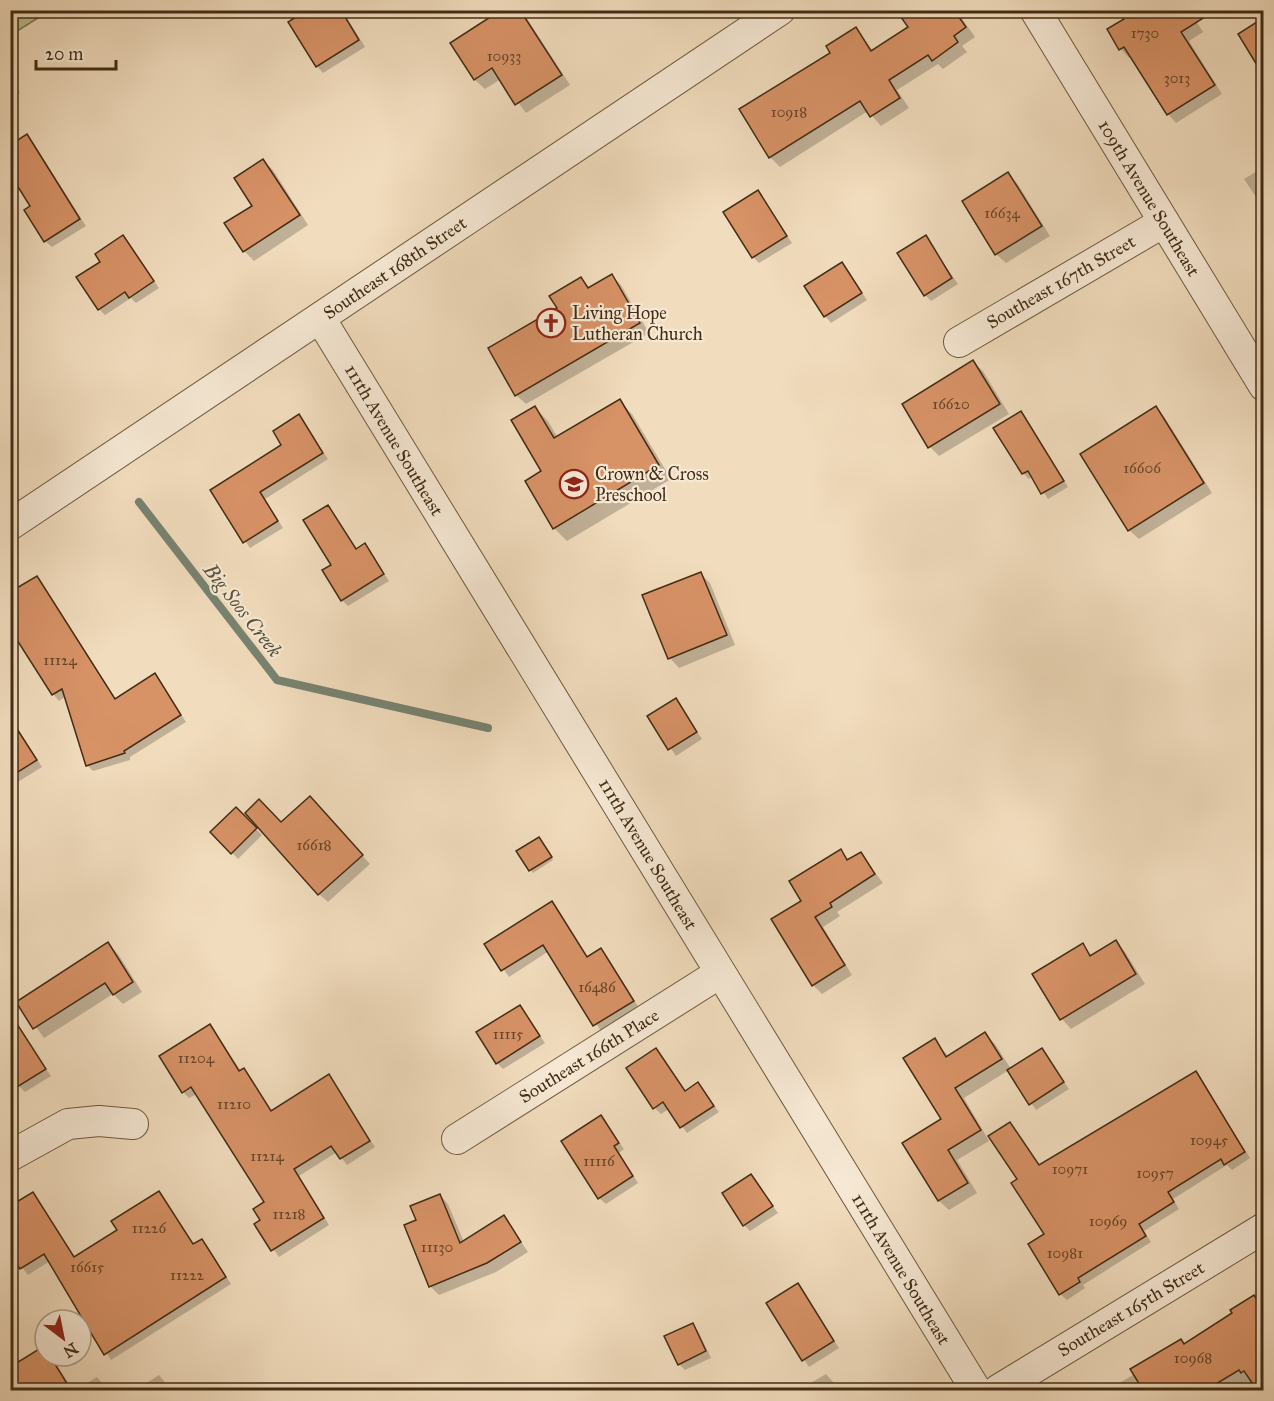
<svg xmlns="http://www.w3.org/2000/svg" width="1274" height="1401" viewBox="0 0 1274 1401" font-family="'IM FELL Great Primer',serif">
	<rect width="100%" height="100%" fill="#f1dcbd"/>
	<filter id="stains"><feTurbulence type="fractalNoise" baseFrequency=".00333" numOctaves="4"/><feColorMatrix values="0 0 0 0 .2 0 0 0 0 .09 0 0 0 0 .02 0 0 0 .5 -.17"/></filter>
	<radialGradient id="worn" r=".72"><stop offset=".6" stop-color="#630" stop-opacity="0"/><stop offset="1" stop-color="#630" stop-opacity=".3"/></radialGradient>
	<!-- green -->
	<polygon fill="#bbc090" stroke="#7e7652" stroke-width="1.5" points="11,10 49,10 49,11 11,35"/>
	<!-- shadow -->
	<g fill="#0003">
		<polygon points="310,10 342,10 365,47 323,73 317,66"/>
		<polygon points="504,10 521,10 524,14 570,85 526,113 501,79 485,89 475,80 452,43"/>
		<polygon points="898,10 956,10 975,37 962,46 967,52 943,69 938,64 897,90 909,108 881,126 868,111 780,167 770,157 832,53 856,29 873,51 910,28"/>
		<polygon points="1264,20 1264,72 1240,34"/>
		<polygon points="1196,21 1203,32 1189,41 1222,94 1176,123 1168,114 1132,56 1129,58 1121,49 1109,30"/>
		<polygon points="10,78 20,93 10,99"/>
		<polygon points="10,127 19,141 27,136 33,142 86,226 52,247 45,241 32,206 10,171"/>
		<polygon points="263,161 273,170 308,225 254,261 244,251"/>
		<polygon points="1264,167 1264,209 1244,179"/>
		<polygon points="1008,174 1017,183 1050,236 1006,263 996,254"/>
		<polygon points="758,192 792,243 759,263 753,257"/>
		<polygon points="123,236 159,288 136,303 131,298 105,315 99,309 102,262"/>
		<polygon points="925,237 958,284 931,301 925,295"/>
		<polygon points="842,264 867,300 831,323 825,316"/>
		<polygon points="612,276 621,285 649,333 526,404 516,395 559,309 581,279 590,288"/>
		<polygon points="973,362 983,371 1009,414 939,456 930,447"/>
		<polygon points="619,401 632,414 671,479 567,541 554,528 535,408 548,421 558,438"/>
		<polygon points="1156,408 1165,418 1212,493 1139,539 1129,530"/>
		<polygon points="1020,413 1068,487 1048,499 1033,476 1029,479 1023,473"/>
		<polygon points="299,416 328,459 265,499 283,528 250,548 212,491 283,445"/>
		<polygon points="328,506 358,550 365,545 389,581 348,606 342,600 333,565"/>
		<polygon points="700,573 710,583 735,645 679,668 670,658 644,596"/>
		<polygon points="37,578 116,700 155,675 186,722 130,757 130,760 93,771 87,765 66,696 59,701 53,694"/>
		<polygon points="675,700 702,739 676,756 649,717"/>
		<polygon points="10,717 42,767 13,785 10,783"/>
		<polygon points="319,807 370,864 328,902 319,894 282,824"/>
		<polygon points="236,809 262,835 238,859 212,832"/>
		<polygon points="541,841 553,860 533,873 518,852"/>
		<polygon points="840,851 850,860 861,854 883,883 837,912 840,916 823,927 852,975 822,994 813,985 803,901"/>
		<polygon points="552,903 588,958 601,950 607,956 639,1008 601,1031 549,951 509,977 486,944"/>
		<polygon points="1116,942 1125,952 1145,984 1071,1029 1062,1019 1082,945 1093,956"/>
		<polygon points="108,944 118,954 142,992 123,1004 113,994 44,1038 18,1002"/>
		<polygon points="520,1007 545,1043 503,1069 497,1063"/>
		<polygon points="210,1025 241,1071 244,1069 250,1076 272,1111 328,1076 375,1147 347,1165 337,1152 299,1176 329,1225 279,1257 256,1224 262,1221 266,1203 197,1094 189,1098 183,1092"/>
		<polygon points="21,1032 51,1076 25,1092 19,1086"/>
		<polygon points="985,1034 995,1044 1011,1069 1042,1050 1069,1089 1036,1110 1009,1070 964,1098 989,1141 957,1160 977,1193 949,1210 939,1201 904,1143 943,1119 934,1040 949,1057"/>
		<polygon points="656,1050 686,1092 698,1084 719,1112 687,1133 669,1109 661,1114 655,1108 628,1068"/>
		<polygon points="1196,1073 1250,1158 1232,1170 1227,1165 1173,1199 1179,1209 1144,1231 1151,1242 1083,1285 1085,1288 1067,1300 1060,1294 1046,1235 1019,1180 1010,1124 1040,1166"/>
		<polygon points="601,1117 624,1149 619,1153 638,1183 606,1204 599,1198"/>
		<polygon points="751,1176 778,1213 750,1231 744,1225"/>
		<polygon points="159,1193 194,1245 202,1241 208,1247 231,1284 111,1360 50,1261 28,1275 10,1251 33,1194 75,1258 119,1231"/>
		<polygon points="440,1195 448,1204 464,1242 504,1217 528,1252 496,1272 439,1295 430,1286 418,1221"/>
		<polygon points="798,1285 839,1348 809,1367 768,1304"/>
		<polygon points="1264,1292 1264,1390 1108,1390 1234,1314 1232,1311"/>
		<polygon points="692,1325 698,1331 711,1358 685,1370 679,1364"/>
		<polygon points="44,1348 45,1356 51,1356 73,1390 10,1390 10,1368"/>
		<polygon points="826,1374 840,1390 799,1390"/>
		<polygon points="159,1375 171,1390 135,1390"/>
		<polygon points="97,1377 108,1390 76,1390"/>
	</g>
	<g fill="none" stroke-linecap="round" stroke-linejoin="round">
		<!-- stream -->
		<polyline stroke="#778371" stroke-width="8" points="139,502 277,680 488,728"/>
	</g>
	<!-- building -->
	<g fill="#d79266" stroke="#422d14" stroke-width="1.5">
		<polygon points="307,10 341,10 359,40 316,67 288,22"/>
		<polygon points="501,10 520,10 562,75 515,105 492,68 474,80 450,43"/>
		<polygon points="896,10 954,10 966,27 954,36 958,42 932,61 928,55 889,80 900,98 870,117 860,101 769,158 739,109 830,53 826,46 856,27 871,51 908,27"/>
		<polygon points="1119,10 1216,10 1181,32 1215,85 1167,115 1124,47 1119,50 1107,29 1124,19"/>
		<polygon points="1263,18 1263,75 1238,34"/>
		<polygon points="27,134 80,219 44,242 24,210 30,206 10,174 10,145"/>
		<polygon points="263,159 300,215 243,252 224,223 252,206 234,178"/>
		<polygon points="1008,172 1042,226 995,255 962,201"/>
		<polygon points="758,190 787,236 752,258 723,212"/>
		<polygon points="123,235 154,281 129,298 125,292 98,310 76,277 100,262 95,254"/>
		<polygon points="926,235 952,278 924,296 897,253"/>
		<polygon points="842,262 862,293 824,317 804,286"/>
		<polygon points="612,274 640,323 515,396 488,348 557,308 549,296 581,277 588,288"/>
		<polygon points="973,360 1000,404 928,448 902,404"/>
		<polygon points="620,399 659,465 553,529 525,481 541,471 511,420 535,406 554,438"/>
		<polygon points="1156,406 1204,483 1128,531 1080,454"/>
		<polygon points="1021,411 1064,481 1041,494 1028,471 1022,474 993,428"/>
		<polygon points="299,414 323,453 260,492 278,521 243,543 210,490 281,445 273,431"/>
		<polygon points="328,505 356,549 365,543 384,574 341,601 322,570 331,565 303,520"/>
		<polygon points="701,572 727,635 668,659 642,595"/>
		<polygon points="37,576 115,699 155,673 181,715 124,751 125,753 86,766 62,689 52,695 10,629 10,592"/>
		<polygon points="676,698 697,732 668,750 647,716"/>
		<polygon points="10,718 37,760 10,777"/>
		<polygon points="310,796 363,855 318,895 245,813 259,799 281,822"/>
		<polygon points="236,807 257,828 231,854 210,832"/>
		<polygon points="539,837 552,857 529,871 516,851"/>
		<polygon points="841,849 847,860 861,852 875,874 830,903 832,907 815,917 845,965 812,986 771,919 801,901 789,881"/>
		<polygon points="552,901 587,957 601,948 634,1001 593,1026 543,945 501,971 484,944"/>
		<polygon points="1116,940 1136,974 1060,1020 1032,974 1083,943 1090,956"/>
		<polygon points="108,942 133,982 113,995 105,983 33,1029 16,1002"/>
		<polygon points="520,1005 540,1036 496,1064 476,1032"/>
		<polygon points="10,1013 46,1069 17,1087 10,1076"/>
		<polygon points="210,1024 239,1071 244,1068 271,1111 329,1074 370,1141 340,1159 331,1146 294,1169 324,1218 271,1251 254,1224 260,1220 253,1209 264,1202 191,1087 182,1093 159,1056"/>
		<polygon points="985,1032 1002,1059 955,1088 981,1130 948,1150 968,1183 938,1201 902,1143 941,1119 903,1058 935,1038 946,1057"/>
		<polygon points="656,1048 685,1091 698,1082 714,1106 680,1128 663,1102 653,1109 626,1068"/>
		<polygon points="1042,1048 1064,1082 1029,1105 1007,1070"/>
		<polygon points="1196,1071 1245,1152 1224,1165 1221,1159 1168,1192 1174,1202 1139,1224 1146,1236 1078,1278 1080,1282 1059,1295 1028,1244 1044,1234 1011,1183 1017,1179 988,1136 1010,1122 1039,1165"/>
		<polygon points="601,1115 619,1143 614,1146 633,1176 598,1199 561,1141"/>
		<polygon points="751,1174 773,1206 743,1226 722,1193"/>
		<polygon points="159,1191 193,1244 202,1239 226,1277 104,1355 44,1254 20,1269 10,1254 10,1206 33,1192 74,1257 117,1230 111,1221"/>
		<polygon points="440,1194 460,1243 504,1215 521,1242 487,1263 429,1287 404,1225 416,1220 410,1206"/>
		<polygon points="798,1283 834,1341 802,1361 766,1303"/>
		<polygon points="1254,1295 1263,1310 1263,1390 1257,1390 1244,1371 1241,1373 1239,1370 1206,1390 1143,1390 1130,1369 1181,1339 1184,1344 1232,1313 1230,1310"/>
		<polygon points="693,1323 706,1351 678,1365 664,1336"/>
		<polygon points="44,1346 45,1356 50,1356 71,1390 10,1390 10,1367"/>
	</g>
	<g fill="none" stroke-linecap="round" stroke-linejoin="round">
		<!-- minor casing -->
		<g stroke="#6e593e" stroke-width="32">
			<g id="minor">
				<polyline points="1035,10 1264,386"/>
				<polyline points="320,318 976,1390"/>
				<polyline points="959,342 1164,222"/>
				<polyline points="10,525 780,10"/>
				<polyline points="457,1139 720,973"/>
				<polyline points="10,1156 68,1124 99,1121 133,1124"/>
				<polyline points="998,1390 1264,1228"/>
			</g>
		</g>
		<!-- minor -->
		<use href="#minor" stroke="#f6e8d4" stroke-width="30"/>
	</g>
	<!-- icons -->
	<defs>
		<g id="church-ring" transform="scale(1.5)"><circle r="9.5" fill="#f6e8d4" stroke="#8f2418" stroke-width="1.5"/><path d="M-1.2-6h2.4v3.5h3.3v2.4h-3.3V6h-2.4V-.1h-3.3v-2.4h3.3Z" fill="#8f2418"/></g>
		<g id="school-ring" transform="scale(1.5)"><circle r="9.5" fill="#f6e8d4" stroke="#8f2418" stroke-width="1.5"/><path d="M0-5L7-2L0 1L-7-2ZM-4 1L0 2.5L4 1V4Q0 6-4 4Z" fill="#8f2418"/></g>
	</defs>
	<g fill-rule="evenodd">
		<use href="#church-ring" x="551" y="323"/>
		<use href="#school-ring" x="574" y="484"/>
	</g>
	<g text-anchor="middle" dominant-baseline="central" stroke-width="4.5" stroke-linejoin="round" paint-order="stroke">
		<!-- number labels -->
		<g font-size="15" fill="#674628">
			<text x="1145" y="33">1730</text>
			<text x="504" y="56">10933</text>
			<text x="1177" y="78">3013</text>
			<text x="789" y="112">10918</text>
			<text x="1002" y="213">16634</text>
			<text x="951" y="404">16620</text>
			<text x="1142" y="468">16606</text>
			<text x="60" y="660">11124</text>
			<text x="314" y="845">16618</text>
			<text x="597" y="987">16486</text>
			<text x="508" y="1034">11115</text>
			<text x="196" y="1058">11204</text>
			<text x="234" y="1104">11210</text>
			<text x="1209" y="1140">10945</text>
			<text x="267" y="1156">11214</text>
			<text x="599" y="1161">11116</text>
			<text x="1070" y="1169">10971</text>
			<text x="1155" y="1173">10957</text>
			<text x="289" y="1214">11218</text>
			<text x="1108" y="1221">10969</text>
			<text x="149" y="1228">11226</text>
			<text x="437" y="1247">11130</text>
			<text x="1065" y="1253">10981</text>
			<text x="87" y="1267">16615</text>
			<text x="187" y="1275">11222</text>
			<text x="1193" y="1358">10968</text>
		</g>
		<!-- street labels -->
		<g font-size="18" fill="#422d14" stroke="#f6e8d4">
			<text transform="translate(1149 198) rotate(59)">109th Avenue Southeast</text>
			<text transform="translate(395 268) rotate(-34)">Southeast 168th Street</text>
			<text transform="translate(1061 282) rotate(-30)">Southeast 167th Street</text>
			<text transform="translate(394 440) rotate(59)">111th Avenue Southeast</text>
			<text transform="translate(648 854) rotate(59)">111th Avenue Southeast</text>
			<text transform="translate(589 1056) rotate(-32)">Southeast 166th Place</text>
			<text transform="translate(901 1269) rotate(59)">111th Avenue Southeast</text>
			<text transform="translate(1131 1309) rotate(-31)">Southeast 165th Street</text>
		</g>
		<!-- poi labels -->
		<g font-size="18" fill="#422d14" stroke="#f6e8d4" text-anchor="start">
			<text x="572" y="313">Living Hope<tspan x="572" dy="21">Lutheran Church</tspan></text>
			<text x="595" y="474">Crown &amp; Cross<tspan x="595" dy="21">Preschool</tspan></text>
		</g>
		<!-- water labels -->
		<g font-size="20" font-style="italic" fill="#58513b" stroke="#f6e8d4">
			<text transform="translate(243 610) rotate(52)">Big Soos Creek</text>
		</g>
	</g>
	<!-- margin -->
	<rect width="1274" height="1401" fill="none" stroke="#f1dcbd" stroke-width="36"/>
	<rect x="12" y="12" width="1250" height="1377" fill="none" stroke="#422d14" stroke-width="3"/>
	<rect x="18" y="18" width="1238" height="1365" fill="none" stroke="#422d14" stroke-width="1.5"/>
	<!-- north arrow -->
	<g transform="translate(63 1338) rotate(148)"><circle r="28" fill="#f6e8d4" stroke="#ae9d87" stroke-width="1.5"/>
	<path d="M0-4.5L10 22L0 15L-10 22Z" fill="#8f2418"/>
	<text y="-9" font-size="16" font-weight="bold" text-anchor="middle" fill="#422d14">N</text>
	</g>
	<!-- scale -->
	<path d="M36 60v9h80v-9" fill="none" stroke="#422d14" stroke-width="3"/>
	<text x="45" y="60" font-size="18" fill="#422d14" stroke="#f6e8d4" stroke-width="4.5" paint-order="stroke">20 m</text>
	<rect width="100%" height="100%" filter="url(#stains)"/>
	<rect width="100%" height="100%" fill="url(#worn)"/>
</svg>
